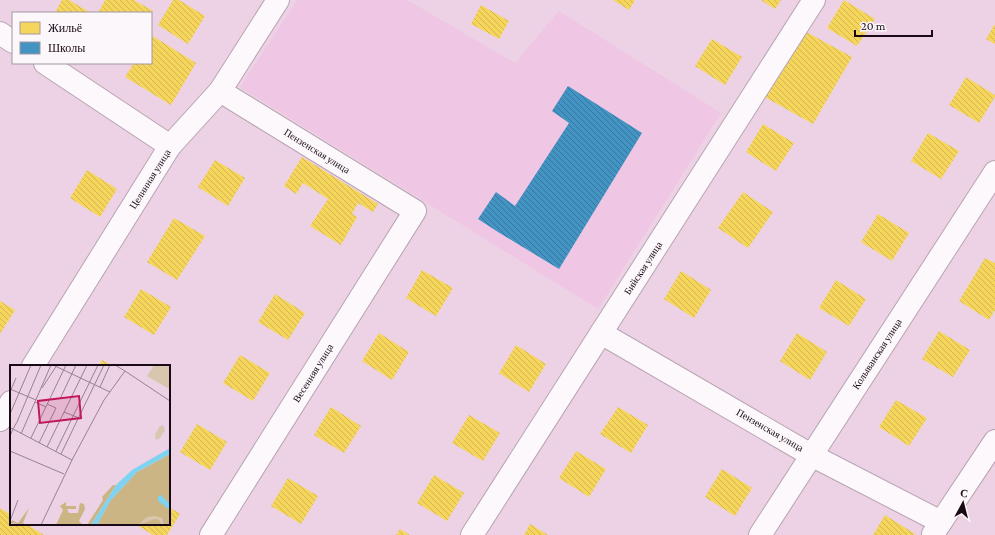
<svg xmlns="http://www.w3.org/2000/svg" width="995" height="535" font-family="'Crimson Pro',serif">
	<defs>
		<pattern id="homes-back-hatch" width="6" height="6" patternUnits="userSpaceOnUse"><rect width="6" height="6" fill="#f6d55c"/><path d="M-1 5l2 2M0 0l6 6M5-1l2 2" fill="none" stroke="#d2b64f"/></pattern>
		<pattern id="schools-back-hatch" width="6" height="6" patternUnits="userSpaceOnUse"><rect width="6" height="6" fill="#4393c3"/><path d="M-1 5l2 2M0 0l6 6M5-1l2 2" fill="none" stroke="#37769d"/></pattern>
	</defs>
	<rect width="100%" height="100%" fill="#ecd2e4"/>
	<polygon fill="#efc6e3" points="297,0 407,0 515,63 559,11 721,113 598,309 240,87"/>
	<g fill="url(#homes-back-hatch)">
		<polygon points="62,0 69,0 91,13 55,13"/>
		<polygon points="105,0 134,0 153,11 151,13 98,13"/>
		<polygon points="173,0 179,0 205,16 188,44 158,25"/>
		<polygon points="613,0 635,0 629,10"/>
		<polygon points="761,0 781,0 775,9"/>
		<polygon points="844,0 875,19 857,46 827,28"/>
		<polygon points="481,5 509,21 499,39 471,24"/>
		<polygon points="995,24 995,44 986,39"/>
		<polygon points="801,29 852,57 813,124 763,96"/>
		<polygon points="151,35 196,63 171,105 125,77 134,63 151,63"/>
		<polygon points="712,39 742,57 725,85 695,66"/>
		<polygon points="966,77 995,95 995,97 979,123 949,105"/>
		<polygon points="763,124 794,143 776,171 746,152"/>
		<polygon points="928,133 959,151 941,179 911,161"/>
		<polygon points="302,157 378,204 373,212 358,203 352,214 357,217 341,245 310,226 328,199 303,183 296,194 284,186"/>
		<polygon points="215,160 245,178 228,206 198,187"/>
		<polygon points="87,170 117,189 100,217 70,198"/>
		<polygon points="743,192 773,212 748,248 718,228"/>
		<polygon points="878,214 909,233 892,261 861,242"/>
		<polygon points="174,218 205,236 177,280 147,262"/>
		<polygon points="985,258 995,263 995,310 989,320 959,301"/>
		<polygon points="422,270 453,288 436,316 406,298"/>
		<polygon points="681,271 711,290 694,318 664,299"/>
		<polygon points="836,280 866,299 849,326 819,308"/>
		<polygon points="141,289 171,307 154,335 124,317"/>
		<polygon points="275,294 305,313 288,340 258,322"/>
		<polygon points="0,301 15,310 0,334"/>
		<polygon points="939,331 970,350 953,377 922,359"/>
		<polygon points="379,333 409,352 392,380 362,361"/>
		<polygon points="797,333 827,352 810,380 780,361"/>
		<polygon points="516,345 546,364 529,392 499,373"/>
		<polygon points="240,355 270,373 253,401 223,383"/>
		<polygon points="102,360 113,366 99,366"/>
		<polygon points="896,400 927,418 909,446 879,427"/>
		<polygon points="331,407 361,426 344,453 314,435"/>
		<polygon points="618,407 648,425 631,453 600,434"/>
		<polygon points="469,415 500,433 483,461 452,443"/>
		<polygon points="197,424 227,442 210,470 180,452"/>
		<polygon points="576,451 606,469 589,497 559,478"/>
		<polygon points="722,469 752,488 735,516 705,497"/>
		<polygon points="434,475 464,493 447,521 417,503"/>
		<polygon points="288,478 318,496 301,524 271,506"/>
		<polygon points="169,507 180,514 167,535 153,535 135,524 169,524"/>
		<polygon points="0,508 11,515 11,524 26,524 44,535 0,535"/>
		<polygon points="885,515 915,534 914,535 873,535"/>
		<polygon points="530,524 548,535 524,535"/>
		<polygon points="400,529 410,535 396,535"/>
	</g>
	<polygon fill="url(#schools-back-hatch)" points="568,86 642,133 559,269 498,232 478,219 496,192 515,206 569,123 552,111"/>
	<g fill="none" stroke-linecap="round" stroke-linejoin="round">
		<g stroke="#b8a4b2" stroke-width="24">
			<g id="minor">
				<polyline points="0,33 13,42"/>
				<polyline points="45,63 170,146"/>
				<polyline points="601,333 811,455 941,522"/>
				<polyline points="33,366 170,146 220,91 278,0"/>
				<polyline points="0,420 11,402"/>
				<polyline points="933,534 995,441"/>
				<polyline points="211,535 415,211 220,91"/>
				<polyline points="472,535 814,0"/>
				<polyline points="760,535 995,172"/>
			</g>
		</g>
		<use href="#minor" stroke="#fcf8fb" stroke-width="22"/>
	</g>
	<g text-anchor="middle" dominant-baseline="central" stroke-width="4" stroke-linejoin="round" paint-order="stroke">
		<g font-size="10" fill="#1a0a16" stroke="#fcf7fb">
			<text transform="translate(317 151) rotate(32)">Пензенская улица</text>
			<text transform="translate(150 179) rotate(-58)">Целинная улица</text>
			<text transform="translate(643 268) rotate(-57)">Бийская улица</text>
			<text transform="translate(877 354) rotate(-57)">Колыванская улица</text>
			<text transform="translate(313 373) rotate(-58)">Весенняя улица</text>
			<text transform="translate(770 430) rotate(30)">Пензенская улица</text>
		</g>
	</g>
	<g transform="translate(10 365)">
		<rect width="160" height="160" fill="#ecd2e4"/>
		<path d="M141,0H160L159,24L137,11L143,2ZM153,60L155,65L150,73L146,75L145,70L149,62Z" fill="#d8c6af"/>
		<path d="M160,89V160H87L100,136L127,107ZM103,120H106L81,160H77L93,135L92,132ZM56,137V141H66V144H57L59,148H68L70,138L74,139L75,144L69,156L73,160H46L53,145L50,141ZM19,143L13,158L15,160L0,158L2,155L8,158Z" fill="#ccb584"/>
		<path d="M145,151L152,153L154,160H151L149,155L145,154L128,160L137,152Z" fill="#d8c6af"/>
		<path d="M160,83V89L127,107L100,136L87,160H81L106,120L122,105ZM151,130L160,139V145L148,136V131Z" fill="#7dd3f0"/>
		<path fill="none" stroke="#988292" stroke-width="1" d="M43,0L100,27M115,6L160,36M90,22L100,0M32,23L47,0M0,24L26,35M0,27L6,13M50,34L66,0M25,37L36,42M54,47L69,53M0,49L21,0M0,63L3,64L7,57L31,0M11,69L41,0M0,71L3,64L62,95L94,35L115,6L105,0M21,73L56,0M29,78L46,43L37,39M37,82L77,0M0,86L54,109M46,86L88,0M51,89L94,0M0,156L8,135M31,160L62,95"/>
		<path fill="#c2185b" fill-opacity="0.15" stroke="#c2185b" stroke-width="2" d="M69,31L71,53L30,58L28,36Z"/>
		<rect width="160" height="160" fill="none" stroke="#1a0a16" stroke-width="2"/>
	</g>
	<rect x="12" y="12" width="140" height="52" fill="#fcf7fb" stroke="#a2989f"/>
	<rect x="20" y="22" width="20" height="12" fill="#f6d55c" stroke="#a2989f"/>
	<text x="48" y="32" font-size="12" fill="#1a0a16">Жильё</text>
	<rect x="20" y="42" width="20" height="12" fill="#4393c3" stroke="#a2989f"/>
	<text x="48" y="52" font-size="12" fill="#1a0a16">Школы</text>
	<g transform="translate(963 503) rotate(7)" stroke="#fcf7fb" stroke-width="3" paint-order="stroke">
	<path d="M0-3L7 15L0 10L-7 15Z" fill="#1a0a16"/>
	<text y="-6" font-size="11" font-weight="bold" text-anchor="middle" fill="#1a0a16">С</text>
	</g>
	<path d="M855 30v6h77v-6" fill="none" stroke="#1a0a16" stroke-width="2"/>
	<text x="861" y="30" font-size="12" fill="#1a0a16" stroke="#fcf7fb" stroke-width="3" paint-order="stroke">20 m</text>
</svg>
